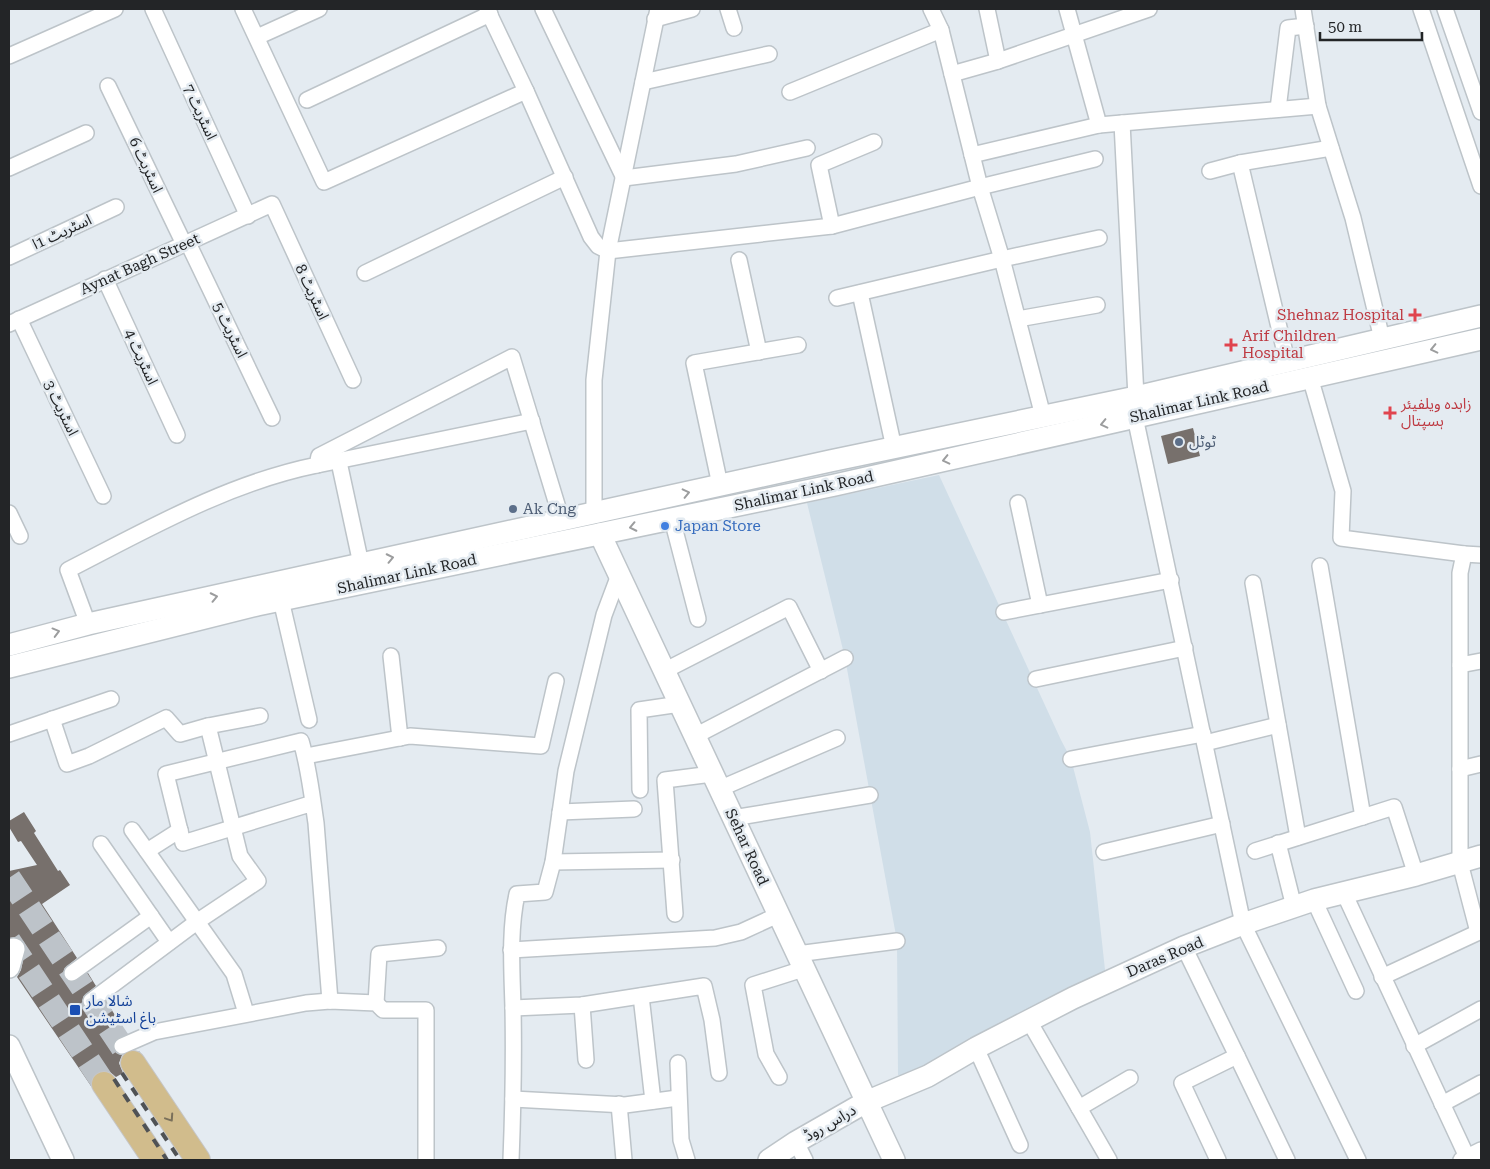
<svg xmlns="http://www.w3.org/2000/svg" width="1490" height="1169" font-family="'Roboto Serif','Noto Sans Arabic',serif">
	<rect width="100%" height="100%" fill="#e4ebf1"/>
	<polygon fill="#d0dee8" points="939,475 1061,740 1071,759 1090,832 1106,979 928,1076 898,1075 897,941 845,658 807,503"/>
	<g fill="#77706c">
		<polygon points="1193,428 1200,456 1168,464 1161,436"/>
		<polygon points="24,812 36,831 34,833 58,871 60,870 70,885 42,904 77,958 64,969 64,978 68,981 73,982 88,973 96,986 83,997 83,1006 88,1010 93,1010 106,1001 127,1034 115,1040 113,1045 116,1053 122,1055 119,1063 123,1073 116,1077 110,1072 103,1070 97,1072 92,1078 91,1086 17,977 21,970 26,946 23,941 18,937 9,938 9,871 37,865 21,841 18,842 9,827 9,821"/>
	</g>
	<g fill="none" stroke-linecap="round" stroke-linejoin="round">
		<g stroke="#bdc3c9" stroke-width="24" stroke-dasharray="24 12" stroke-linecap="butt">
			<polyline points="9,878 133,1063"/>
			<polyline points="9,941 104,1084"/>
		</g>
		<g stroke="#bdc4c9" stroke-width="18">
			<g id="street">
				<polyline points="153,9 248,216"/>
				<polyline points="243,9 324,182 526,91"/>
				<polyline points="487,9 526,91 591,237 598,246 608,251 832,226 980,187 1095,159"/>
				<polyline points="543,9 624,178 736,164 807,148"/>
				<polyline points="728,9 734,28"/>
				<polyline points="931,9 941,30 980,187 1002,259 1043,416"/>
				<polyline points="987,9 998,61"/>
				<polyline points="1067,9 1099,125"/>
				<polyline points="1303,9 1318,106 1353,218 1382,339"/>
				<polyline points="1421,9 1481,186"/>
				<polyline points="1445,9 1481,112"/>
				<polyline points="655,19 692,9"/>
				<polyline points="257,37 319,9"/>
				<polyline points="9,56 115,9"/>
				<polyline points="952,74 998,61 1149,9"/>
				<polyline points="643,82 769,54"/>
				<polyline points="108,86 184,244"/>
				<polyline points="790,92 941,30"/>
				<polyline points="307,100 490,14"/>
				<polyline points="1278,109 1288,28 1306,26"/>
				<polyline points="1122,123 1136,397"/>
				<polyline points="972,155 1099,125 1318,106"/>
				<polyline points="1240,163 1331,148"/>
				<polyline points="9,168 86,133"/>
				<polyline points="1210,171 1240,163 1287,361"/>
				<polyline points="832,226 819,165 874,142"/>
				<polyline points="188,243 272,418"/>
				<polyline points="9,257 116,207"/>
				<polyline points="739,260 759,352"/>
				<polyline points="365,273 565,177"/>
				<polyline points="105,279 177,435"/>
				<polyline points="860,293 894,448"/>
				<polyline points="837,298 1002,259 1099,238"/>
				<polyline points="19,319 103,496"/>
				<polyline points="1018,319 1097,305"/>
				<polyline points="9,324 272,204 353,380"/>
				<polyline points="1310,377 1343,491 1341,538 1464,554 1460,573 1460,863 1478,932"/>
				<polyline points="1135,417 1243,924 1358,1160"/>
				<polyline points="339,462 361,564"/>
				<polyline points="317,465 532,421"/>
				<polyline points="720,485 694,363 798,345"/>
				<polyline points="1018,503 1040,605"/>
				<polyline points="9,513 20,536"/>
				<polyline points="594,514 594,380 608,251 658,9"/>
				<polyline points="672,519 698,619"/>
				<polyline points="1464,554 1481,555"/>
				<polyline points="1320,566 1363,817"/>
				<polyline points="1253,583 1298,837"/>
				<polyline points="281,600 309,720"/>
				<polyline points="1004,612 1171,580"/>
				<path d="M88,624L68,570C148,529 228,483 317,465L319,456L512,357L562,521"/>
				<polyline points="391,656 400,738"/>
				<polyline points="1460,665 1481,661"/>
				<polyline points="664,671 789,607 821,671"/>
				<polyline points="1036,679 1185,648"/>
				<polyline points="52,719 67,764 89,756 166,718 180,734 208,726 260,716"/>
				<polyline points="9,734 111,699"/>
				<polyline points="695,736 845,658"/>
				<polyline points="1205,743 1278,725"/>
				<polyline points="306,756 410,736 541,746 556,681"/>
				<polyline points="1071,759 1203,734"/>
				<polyline points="1460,769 1481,764"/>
				<polyline points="719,789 837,738"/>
				<polyline points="640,790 639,710 680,704"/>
				<path d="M313,803L183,843L166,774L301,741C309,768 312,796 316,823L330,1001"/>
				<polyline points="560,812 634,809"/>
				<polyline points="733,818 870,795"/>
				<polyline points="132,830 234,974 246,1013"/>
				<polyline points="1278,843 1294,907"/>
				<polyline points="101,844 169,942"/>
				<polyline points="147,851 180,830"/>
				<polyline points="1255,851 1394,807 1416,875"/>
				<polyline points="1104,852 1222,824"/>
				<polyline points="553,862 672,860"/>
				<polyline points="1344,893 1467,1157"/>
				<polyline points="1314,900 1356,991"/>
				<polyline points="675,914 665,780 712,774"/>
				<polyline points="1184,947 1237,1056 1182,1083 1218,1160"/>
				<polyline points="511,950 715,938 741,932 778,915"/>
				<polyline points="797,954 897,941"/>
				<polyline points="72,973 151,916"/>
				<polyline points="1382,977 1481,931"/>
				<polyline points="641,996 653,1101"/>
				<polyline points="91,1001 198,921 258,881 240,856 208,726"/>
				<polyline points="376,1003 379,954 438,948"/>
				<polyline points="582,1005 586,1060"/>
				<polyline points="513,1008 582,1005 704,986 712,1020 719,1073"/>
				<polyline points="1029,1021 1109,1160"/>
				<polyline points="122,1046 154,1032 306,1003 330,1001 376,1003 383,1010 426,1010 426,1160"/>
				<polyline points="1414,1046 1481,1009"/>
				<polyline points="976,1048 1020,1145"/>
				<polyline points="1237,1056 1287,1160"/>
				<polyline points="678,1063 681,1140 687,1160"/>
				<polyline points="779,1077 766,1054 753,985 803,969"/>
				<polyline points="513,1099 625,1105 678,1098"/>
				<polyline points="619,1104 624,1160"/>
				<polyline points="1442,1104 1481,1083"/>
				<polyline points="1079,1108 1130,1078"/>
				<polyline points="796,1142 805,1160"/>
				<path d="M511,1160C513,1109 514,1059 513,1008C512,970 509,931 517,894L545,892L553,862L566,771L604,615L619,575"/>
				<polyline points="1461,1160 1481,1150"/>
			</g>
		</g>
		<g stroke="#bdc4c9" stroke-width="24">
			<g id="secondary">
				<polyline points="600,534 894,1160"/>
				<polyline points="9,645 88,624 361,564 830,461 1136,397 1481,316"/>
				<polyline points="9,667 257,605 835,485 1481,339"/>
				<polyline points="9,967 14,949"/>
				<polyline points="9,1046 63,1160"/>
				<polyline points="769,1160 796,1142 866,1102 928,1076 976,1048 1073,998 1184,947 1243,924 1314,900 1416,875 1481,856"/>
			</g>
		</g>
		<g stroke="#c6c6c7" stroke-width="26">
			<g id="primary">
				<polyline points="133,1063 198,1160"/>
				<polyline points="104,1084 155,1160"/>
			</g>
		</g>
		<use href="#street" stroke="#fff" stroke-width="15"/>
		<use href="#secondary" stroke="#fff" stroke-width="21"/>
		<use href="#primary" stroke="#d1bc8c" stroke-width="24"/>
		<g stroke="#4f5255" stroke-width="4" stroke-dasharray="9 9" stroke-linecap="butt">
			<polyline points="122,1073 180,1160"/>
			<polyline points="114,1079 167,1160"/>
		</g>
	</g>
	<defs><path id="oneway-chevron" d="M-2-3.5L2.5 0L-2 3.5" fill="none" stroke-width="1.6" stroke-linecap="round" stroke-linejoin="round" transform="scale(1.25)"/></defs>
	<g stroke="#9c9d9e">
		<use href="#oneway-chevron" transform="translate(1434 349) rotate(167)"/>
		<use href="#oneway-chevron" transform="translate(1104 424) rotate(167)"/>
		<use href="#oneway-chevron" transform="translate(946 460) rotate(167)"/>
		<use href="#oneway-chevron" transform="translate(686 493) rotate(-13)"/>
		<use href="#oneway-chevron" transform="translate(633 527) rotate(168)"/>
		<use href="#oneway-chevron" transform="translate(390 558) rotate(-12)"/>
		<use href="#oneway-chevron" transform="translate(214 597) rotate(-12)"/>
		<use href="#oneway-chevron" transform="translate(56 632) rotate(-15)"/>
	</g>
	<use stroke="#7a705a" href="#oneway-chevron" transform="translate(170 1118) rotate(56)"/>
	<g fill="#e0444e" stroke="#e4ebf1" stroke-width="2">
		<path d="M1412.5 307.5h5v5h5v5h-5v5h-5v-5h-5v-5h5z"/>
		<path d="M1228.5 337.5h5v5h5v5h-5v5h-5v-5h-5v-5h5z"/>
		<path d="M1387.5 405.5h5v5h5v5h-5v5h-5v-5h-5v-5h5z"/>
	</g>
	<g fill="#5c6f8a" stroke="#e4ebf1" stroke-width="2">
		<circle cx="1179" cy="442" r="5"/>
		<circle cx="513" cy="509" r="5"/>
	</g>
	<circle fill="#3f7fe0" stroke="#e4ebf1" stroke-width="2" cx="665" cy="526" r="5"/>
	<rect fill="#1a4fb4" stroke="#e4ebf1" stroke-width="2" x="69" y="1004" width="12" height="12" rx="2.5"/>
	<g text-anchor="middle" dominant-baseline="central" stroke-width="5" stroke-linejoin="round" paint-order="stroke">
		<g font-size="15" fill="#232527" stroke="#e4ebf1">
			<text transform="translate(200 112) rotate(65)">اسٹریٹ 7</text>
			<text transform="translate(146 165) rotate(65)">اسٹریٹ 6</text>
			<text transform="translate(62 232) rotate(-25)">اسٹریٹ 1ا</text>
			<text transform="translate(140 264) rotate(-24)">Aynat Bagh Street</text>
			<text transform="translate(312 292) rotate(65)">اسٹریٹ 8</text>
			<text transform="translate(230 330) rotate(64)">اسٹریٹ 5</text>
			<text transform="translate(141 357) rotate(65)">اسٹریٹ 4</text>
			<text transform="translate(1199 402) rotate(-13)">Shalimar Link Road</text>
			<text transform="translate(61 408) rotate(64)">اسٹریٹ 3</text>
			<text transform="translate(804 491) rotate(-12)">Shalimar Link Road</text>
			<text transform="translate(407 574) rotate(-12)">Shalimar Link Road</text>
			<text transform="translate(747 847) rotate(65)">Sehar Road</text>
			<text transform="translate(1165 957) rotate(-23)">Daras Road</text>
			<text transform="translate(830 1123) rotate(-30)">دراس روڈ</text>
		</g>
		<g font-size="15" fill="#be3a42" stroke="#e4ebf1" text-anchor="start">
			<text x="1404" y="315" text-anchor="end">Shehnaz Hospital</text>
			<text x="1242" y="336">Arif Children<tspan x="1242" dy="17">Hospital</tspan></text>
			<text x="1401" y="404">زاہدہ ویلفیئر<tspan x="1401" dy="17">ہسپتال</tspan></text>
		</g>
		<g font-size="15" fill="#4e5e75" stroke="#e4ebf1" text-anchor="start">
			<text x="1189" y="442">ٹوٹل</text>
			<text x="523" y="509">Ak Cng</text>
		</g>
		<g font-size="15" fill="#366cbe" stroke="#e4ebf1" text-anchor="start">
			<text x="675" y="526">Japan Store</text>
		</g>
		<g font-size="15" fill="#164399" stroke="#e4ebf1" text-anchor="start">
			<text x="86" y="1001">شالا مار<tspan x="86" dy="17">باغ اسٹیشن</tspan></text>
		</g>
	</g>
	<rect width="1490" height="1169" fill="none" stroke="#232527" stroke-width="20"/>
	<path d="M1320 32v8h102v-8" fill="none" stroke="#232527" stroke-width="2.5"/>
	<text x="1328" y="32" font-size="15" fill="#232527" stroke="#e4ebf1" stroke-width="4" paint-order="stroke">50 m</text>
</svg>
